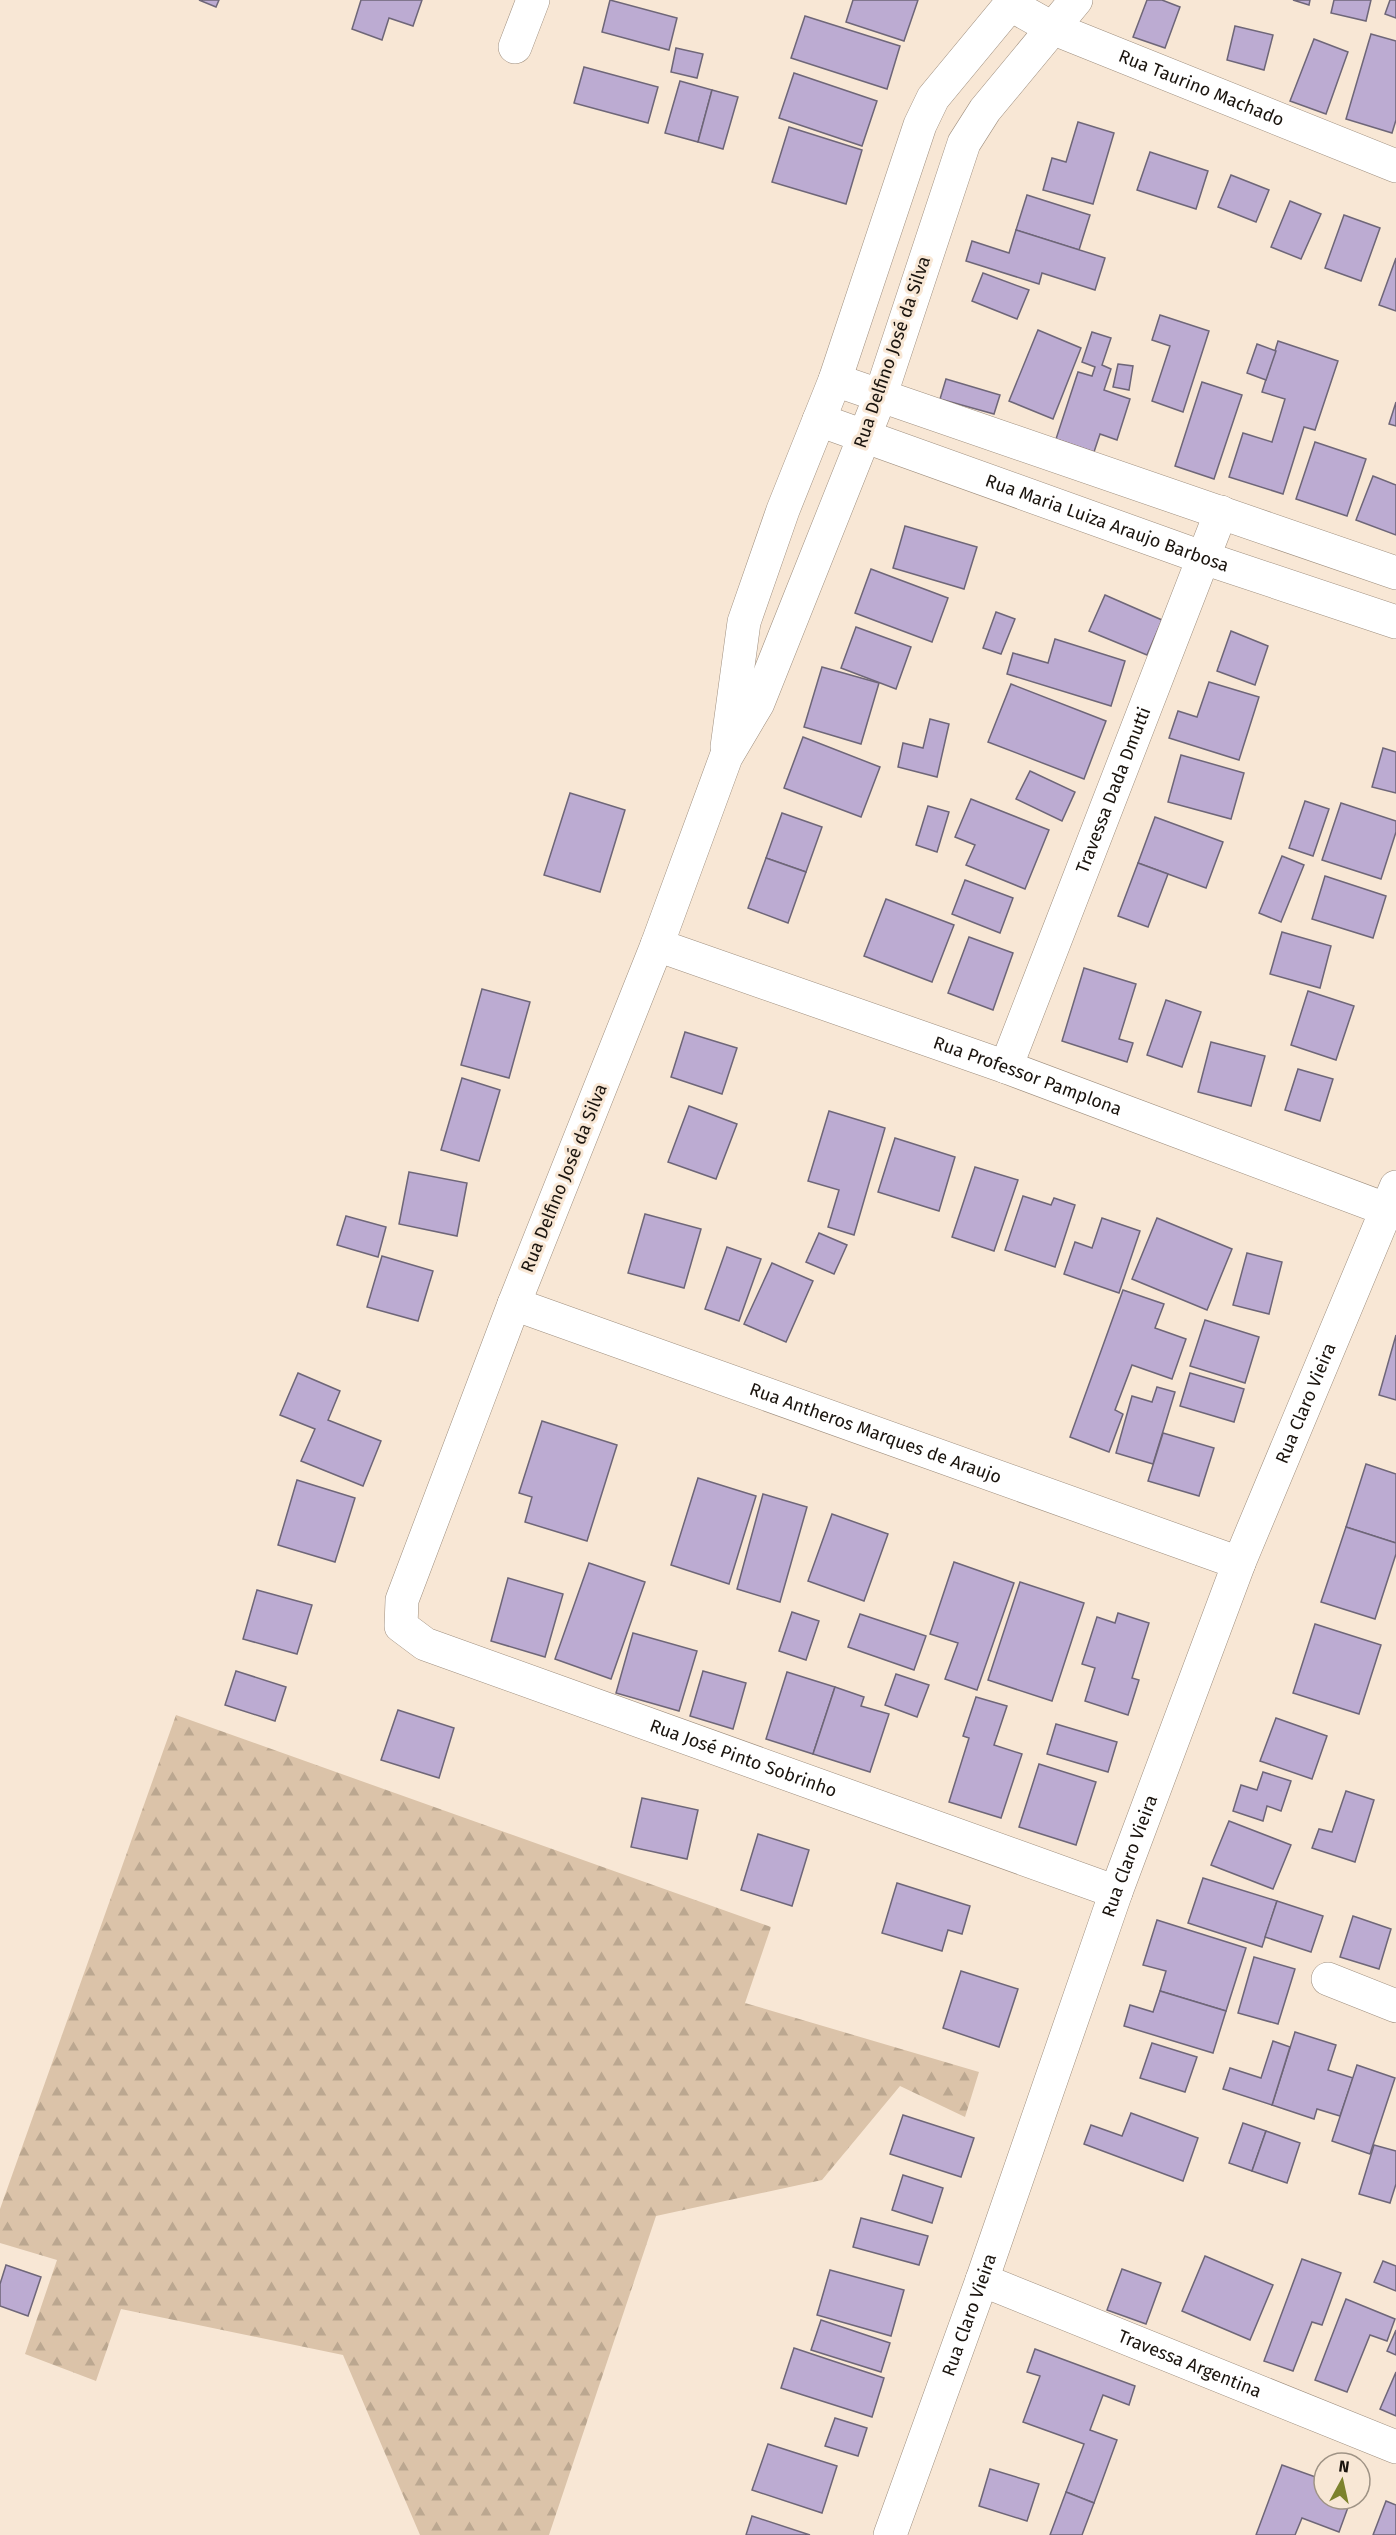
<svg xmlns="http://www.w3.org/2000/svg" width="1396" height="2535" font-family="'Fira Sans',sans-serif">
	<defs>
		<pattern id="forest-firs" width="22" height="20" patternUnits="userSpaceOnUse" patternTransform="scale(1.5)"><rect width="22" height="20" fill="#dbc3a9"/><path d="M5 1l3.5 6h-7zM16 11l3.5 6h-7z" fill="#bba790"/></pattern>
	</defs>
	<rect width="100%" height="100%" fill="#f8e7d5"/>
	<polygon fill="url(#forest-firs)" points="176,1715 771,1927 745,2003 979,2072 965,2117 900,2086 822,2180 656,2216 549,2535 420,2535 343,2355 121,2309 96,2381 25,2354 57,2260 0,2243 0,2209"/>
	<g fill="#bcabd2" stroke="#6e6678" stroke-width="1.5">
		<polygon points="199,0 219,0 216,7"/>
		<polygon points="361,0 422,0 413,26 389,18 382,40 352,29"/>
		<polygon points="610,0 677,18 669,50 602,32"/>
		<polygon points="853,0 918,0 904,41 846,22"/>
		<polygon points="1147,0 1162,0 1180,7 1165,48 1133,37"/>
		<polygon points="1293,0 1310,0 1309,5"/>
		<polygon points="1334,0 1371,0 1366,21 1331,13"/>
		<polygon points="1390,0 1396,0 1396,18 1385,14"/>
		<polygon points="805,16 900,46 887,89 791,58"/>
		<polygon points="1235,26 1273,35 1264,70 1227,60"/>
		<polygon points="1371,34 1396,41 1396,120 1392,133 1346,119"/>
		<polygon points="1314,39 1348,52 1326,114 1290,101"/>
		<polygon points="676,48 703,54 697,78 671,72"/>
		<polygon points="584,67 658,87 648,123 574,103"/>
		<polygon points="794,73 877,101 862,146 779,118"/>
		<polygon points="680,81 712,90 698,142 665,133"/>
		<polygon points="712,90 738,97 723,149 698,142"/>
		<polygon points="1078,122 1114,133 1093,204 1043,190 1052,158 1066,162"/>
		<polygon points="789,127 862,150 846,204 772,182"/>
		<polygon points="1150,152 1208,171 1196,209 1137,190"/>
		<polygon points="1231,175 1269,190 1256,222 1218,207"/>
		<polygon points="1027,195 1090,215 1079,250 1016,230"/>
		<polygon points="1290,201 1321,214 1301,259 1271,247"/>
		<polygon points="1344,215 1380,228 1361,281 1325,268"/>
		<polygon points="1016,230 1105,258 1095,290 1042,273 1039,284 966,261 972,241 1009,253"/>
		<polygon points="1396,258 1396,311 1379,305"/>
		<polygon points="983,273 1029,290 1017,319 972,301"/>
		<polygon points="1160,315 1209,331 1183,412 1152,401 1170,346 1152,340"/>
		<polygon points="1038,330 1081,348 1053,419 1009,401"/>
		<polygon points="1092,332 1111,338 1102,365 1111,369 1104,390 1130,399 1117,440 1100,434 1094,452 1056,439 1078,372 1092,376 1095,367 1082,362"/>
		<polygon points="1278,341 1338,361 1315,430 1304,427 1283,494 1229,477 1243,433 1272,442 1285,399 1262,392"/>
		<polygon points="1257,344 1276,351 1266,380 1247,373"/>
		<polygon points="1118,364 1133,366 1129,390 1113,387"/>
		<polygon points="946,379 1000,395 994,414 940,399"/>
		<polygon points="1202,382 1242,395 1214,479 1175,466"/>
		<polygon points="1396,402 1396,426 1389,424"/>
		<polygon points="1315,442 1366,459 1347,516 1296,499"/>
		<polygon points="1373,476 1396,485 1396,535 1356,520"/>
		<polygon points="905,526 977,547 964,589 893,568"/>
		<polygon points="871,569 948,598 932,642 855,613"/>
		<polygon points="1105,595 1162,620 1147,655 1089,631"/>
		<polygon points="996,612 1015,619 1001,654 983,648"/>
		<polygon points="856,627 911,647 896,689 841,668"/>
		<polygon points="1231,631 1268,646 1255,685 1217,671"/>
		<polygon points="1055,639 1125,661 1111,706 1007,674 1013,653 1048,663"/>
		<polygon points="822,667 879,683 861,744 804,727"/>
		<polygon points="1209,682 1259,697 1239,760 1169,738 1178,711 1197,717"/>
		<polygon points="1011,684 1106,721 1084,779 988,742"/>
		<polygon points="930,719 949,724 937,777 898,767 903,743 923,748"/>
		<polygon points="803,737 880,767 861,817 784,788"/>
		<polygon points="1383,748 1396,752 1396,793 1372,787"/>
		<polygon points="1181,755 1244,773 1231,819 1168,802"/>
		<polygon points="1030,771 1075,792 1062,821 1016,799"/>
		<polygon points="570,793 625,810 600,892 544,875"/>
		<polygon points="971,799 1049,830 1025,889 966,865 975,845 955,837"/>
		<polygon points="1305,801 1329,809 1313,856 1289,848"/>
		<polygon points="1341,803 1396,821 1396,832 1381,879 1322,860"/>
		<polygon points="928,806 949,812 937,852 916,845"/>
		<polygon points="782,813 822,827 806,872 766,858"/>
		<polygon points="1155,817 1223,842 1206,888 1138,863"/>
		<polygon points="1282,856 1304,865 1281,922 1259,913"/>
		<polygon points="766,858 806,872 788,923 748,908"/>
		<polygon points="1138,863 1168,874 1148,927 1118,916"/>
		<polygon points="1325,876 1386,896 1373,938 1312,919"/>
		<polygon points="965,880 1013,898 1000,933 952,914"/>
		<polygon points="886,899 954,925 932,982 864,956"/>
		<polygon points="1282,932 1331,946 1320,988 1270,974"/>
		<polygon points="969,937 1013,953 993,1010 948,993"/>
		<polygon points="1084,968 1136,984 1119,1039 1133,1043 1127,1062 1062,1041"/>
		<polygon points="482,989 530,1002 509,1078 461,1065"/>
		<polygon points="1308,991 1354,1006 1336,1060 1291,1045"/>
		<polygon points="1166,1000 1201,1012 1182,1067 1147,1055"/>
		<polygon points="685,1032 737,1048 722,1094 671,1077"/>
		<polygon points="1211,1042 1265,1056 1251,1106 1198,1092"/>
		<polygon points="1298,1069 1333,1079 1320,1121 1285,1110"/>
		<polygon points="462,1078 500,1090 479,1161 441,1150"/>
		<polygon points="689,1106 737,1124 716,1179 668,1162"/>
		<polygon points="829,1111 885,1128 854,1235 828,1227 839,1190 808,1181"/>
		<polygon points="895,1138 955,1157 939,1211 878,1192"/>
		<polygon points="975,1167 1018,1180 994,1251 952,1237"/>
		<polygon points="409,1172 467,1183 457,1236 399,1224"/>
		<polygon points="1023,1196 1051,1205 1054,1198 1075,1205 1055,1267 1005,1250"/>
		<polygon points="645,1214 701,1229 684,1288 628,1273"/>
		<polygon points="346,1216 386,1227 378,1257 337,1245"/>
		<polygon points="1102,1218 1140,1231 1119,1293 1064,1274 1075,1242 1092,1248"/>
		<polygon points="1157,1218 1232,1249 1207,1310 1132,1279"/>
		<polygon points="819,1233 847,1245 834,1274 806,1262"/>
		<polygon points="727,1247 761,1259 739,1321 705,1309"/>
		<polygon points="1247,1253 1282,1262 1269,1314 1233,1305"/>
		<polygon points="382,1256 433,1271 418,1321 367,1307"/>
		<polygon points="772,1263 813,1281 786,1342 744,1324"/>
		<polygon points="1123,1290 1164,1304 1155,1328 1186,1339 1172,1379 1132,1365 1115,1410 1123,1414 1109,1452 1070,1437"/>
		<polygon points="1205,1320 1259,1337 1245,1383 1190,1366"/>
		<polygon points="1396,1335 1396,1400 1379,1395"/>
		<polygon points="298,1373 340,1391 328,1420 381,1441 363,1486 301,1461 315,1429 280,1415"/>
		<polygon points="1190,1373 1244,1389 1234,1422 1180,1406"/>
		<polygon points="1157,1387 1175,1392 1153,1464 1116,1453 1132,1396 1152,1402"/>
		<polygon points="542,1421 617,1445 587,1541 525,1522 532,1497 519,1493"/>
		<polygon points="1163,1433 1214,1448 1199,1496 1148,1481"/>
		<polygon points="1366,1464 1396,1474 1396,1543 1346,1527"/>
		<polygon points="698,1478 756,1496 729,1584 671,1565"/>
		<polygon points="297,1480 355,1498 335,1562 278,1545"/>
		<polygon points="763,1494 807,1507 780,1602 737,1589"/>
		<polygon points="832,1514 888,1534 864,1601 808,1581"/>
		<polygon points="1346,1527 1396,1543 1396,1554 1375,1619 1321,1602"/>
		<polygon points="954,1562 1014,1583 977,1690 945,1679 958,1643 930,1634"/>
		<polygon points="589,1563 645,1582 611,1679 555,1659"/>
		<polygon points="508,1578 563,1594 545,1657 491,1641"/>
		<polygon points="1020,1582 1084,1603 1052,1701 988,1680"/>
		<polygon points="257,1590 312,1605 297,1654 243,1639"/>
		<polygon points="792,1612 819,1621 806,1660 779,1651"/>
		<polygon points="1118,1613 1149,1623 1132,1678 1139,1680 1128,1715 1085,1701 1095,1668 1082,1664 1097,1617 1115,1623"/>
		<polygon points="860,1614 926,1636 914,1670 848,1647"/>
		<polygon points="1315,1624 1381,1645 1359,1714 1293,1693"/>
		<polygon points="633,1633 697,1651 679,1711 616,1693"/>
		<polygon points="236,1671 286,1687 275,1721 225,1705"/>
		<polygon points="703,1671 746,1683 733,1729 690,1716"/>
		<polygon points="787,1672 835,1687 813,1754 766,1739"/>
		<polygon points="896,1674 929,1685 917,1717 885,1705"/>
		<polygon points="835,1687 864,1697 861,1706 889,1714 870,1772 813,1754"/>
		<polygon points="976,1697 1007,1706 994,1745 1022,1754 1001,1818 949,1802 969,1738 963,1736"/>
		<polygon points="398,1710 454,1728 439,1778 381,1760"/>
		<polygon points="1276,1718 1327,1736 1312,1779 1260,1761"/>
		<polygon points="1056,1724 1117,1742 1108,1772 1047,1754"/>
		<polygon points="1039,1764 1096,1782 1076,1845 1019,1827"/>
		<polygon points="1263,1772 1291,1781 1281,1811 1267,1806 1263,1821 1233,1811 1241,1785 1257,1790"/>
		<polygon points="1346,1791 1374,1800 1355,1862 1312,1848 1319,1829 1332,1832"/>
		<polygon points="642,1798 698,1810 687,1859 631,1847"/>
		<polygon points="1229,1821 1291,1845 1273,1889 1211,1865"/>
		<polygon points="758,1834 809,1850 792,1906 741,1890"/>
		<polygon points="1203,1878 1277,1901 1262,1947 1188,1923"/>
		<polygon points="897,1883 970,1906 962,1934 948,1930 942,1951 882,1933"/>
		<polygon points="1277,1901 1323,1916 1311,1952 1265,1937"/>
		<polygon points="1353,1916 1391,1929 1379,1969 1340,1957"/>
		<polygon points="1157,1920 1246,1948 1226,2011 1160,1991 1166,1971 1143,1965"/>
		<polygon points="1254,1957 1295,1969 1278,2024 1238,2013"/>
		<polygon points="961,1971 1018,1989 999,2047 943,2028"/>
		<polygon points="1160,1991 1226,2011 1213,2053 1124,2026 1130,2005 1153,2012"/>
		<polygon points="1295,2032 1336,2045 1328,2070 1353,2078 1340,2116 1317,2109 1314,2119 1272,2105"/>
		<polygon points="1273,2041 1290,2047 1272,2105 1223,2089 1230,2068 1261,2078"/>
		<polygon points="1152,2043 1197,2057 1185,2092 1140,2078"/>
		<polygon points="1357,2065 1395,2078 1370,2154 1332,2141"/>
		<polygon points="1131,2113 1198,2138 1183,2181 1084,2144 1091,2125 1122,2136"/>
		<polygon points="903,2115 974,2138 961,2177 890,2154"/>
		<polygon points="1243,2123 1266,2131 1252,2171 1229,2163"/>
		<polygon points="1266,2131 1300,2143 1287,2183 1252,2171"/>
		<polygon points="1374,2145 1396,2151 1396,2184 1390,2203 1359,2194"/>
		<polygon points="903,2175 943,2188 932,2223 892,2210"/>
		<polygon points="861,2218 928,2236 919,2265 853,2247"/>
		<polygon points="1205,2256 1273,2285 1250,2340 1182,2311"/>
		<polygon points="1302,2259 1341,2273 1322,2325 1312,2322 1293,2371 1264,2361"/>
		<polygon points="1383,2261 1396,2266 1396,2291 1374,2282"/>
		<polygon points="6,2265 41,2277 28,2316 0,2306 0,2284"/>
		<polygon points="1122,2269 1161,2283 1146,2324 1107,2310"/>
		<polygon points="830,2270 904,2290 891,2336 817,2315"/>
		<polygon points="1346,2299 1395,2319 1387,2341 1370,2335 1347,2392 1315,2380"/>
		<polygon points="821,2320 890,2343 881,2372 811,2350"/>
		<polygon points="1396,2330 1396,2355 1387,2351"/>
		<polygon points="794,2348 884,2378 872,2417 781,2388"/>
		<polygon points="1035,2349 1135,2386 1129,2405 1103,2395 1090,2430 1117,2440 1094,2503 1066,2492 1084,2444 1023,2422 1040,2376 1027,2372"/>
		<polygon points="1396,2372 1396,2416 1380,2409"/>
		<polygon points="835,2418 867,2428 858,2456 825,2446"/>
		<polygon points="768,2444 837,2466 822,2513 752,2490"/>
		<polygon points="1282,2465 1324,2480 1324,2499 1351,2499 1339,2532 1302,2518 1295,2535 1256,2535"/>
		<polygon points="990,2469 1039,2484 1027,2521 979,2506"/>
		<polygon points="1066,2492 1094,2503 1082,2535 1050,2535"/>
		<polygon points="1386,2501 1396,2505 1396,2535 1373,2535"/>
		<polygon points="752,2516 810,2535 746,2535"/>
	</g>
	<g fill="none" stroke-linecap="round" stroke-linejoin="round">
		<g stroke="#9e8e7e" stroke-width="34">
			<g id="minor">
				<path id="s1" d="M1076,0L985,110L964,143L880,397L758,703L726,757L657,945L514,1304L402,1600L401,1626L425,1644L1116,1892"/>
				<path id="s2" d="M1011,5L1052,28L1396,166"/>
				<polyline points="515,47 533,0"/>
				<polyline points="835,380 1396,573"/>
				<path id="s3" d="M819,420L1204,558L1396,622"/>
				<polyline points="727,747 744,622 783,510 835,380 920,125 933,98 1014,0"/>
				<path id="s4" d="M657,945L1006,1067L1396,1213"/>
				<path id="s5" d="M1006,1067L1221,512"/>
				<path id="s6" d="M514,1304L1239,1563"/>
				<polyline points="1328,1979 1396,2006"/>
				<path id="s7" d="M982,2280L1396,2447"/>
				<path id="s8" d="M890,2535L982,2280L1116,1892L1239,1563L1396,1187"/>
			</g>
		</g>
		<use href="#minor" stroke="#fff" stroke-width="33"/>
	</g>
	<g text-anchor="middle" dominant-baseline="central" stroke-width="6" stroke-linejoin="round" paint-order="stroke">
		<g font-size="18" fill="#1a140e" stroke="#f8e7d5">
			<text stroke="none"><textPath href="#s2" startOffset="208">Rua Taurino Machado</textPath></text>
			<text transform="translate(892 352) rotate(-71)">Rua Delfino José da Silva</text>
			<text stroke="none"><textPath href="#s3" startOffset="306">Rua Maria Luiza Araujo Barbosa</textPath></text>
			<text stroke="none"><textPath href="#s5" startOffset="297">Travessa Dada Dmutti</textPath></text>
			<text stroke="none"><textPath href="#s4" startOffset="393">Rua Professor Pamplona</textPath></text>
			<text transform="translate(564 1178) rotate(-68)">Rua Delfino José da Silva</text>
			<text stroke="none"><textPath href="#s8" startOffset="1206">Rua Claro Vieira</textPath></text>
			<text stroke="none"><textPath href="#s6" startOffset="384">Rua Antheros Marques de Araujo</textPath></text>
			<text stroke="none"><textPath href="#s1" startOffset="2139">Rua José Pinto Sobrinho</textPath></text>
			<text stroke="none"><textPath href="#s8" startOffset="720">Rua Claro Vieira</textPath></text>
			<text stroke="none"><textPath href="#s8" startOffset="234">Rua Claro Vieira</textPath></text>
			<text stroke="none"><textPath href="#s7" startOffset="224">Travessa Argentina</textPath></text>
		</g>
	</g>
	<g transform="translate(1342 2481) rotate(8)"><circle r="28" fill="#f8e7d5" stroke="#9f9385" stroke-width="1.5"/>
	<path d="M0-4.5L10 22L0 15L-10 22Z" fill="#7c822d"/>
	<text y="-9" font-size="16" font-weight="bold" text-anchor="middle" fill="#1a140e">N</text>
	</g>
</svg>
